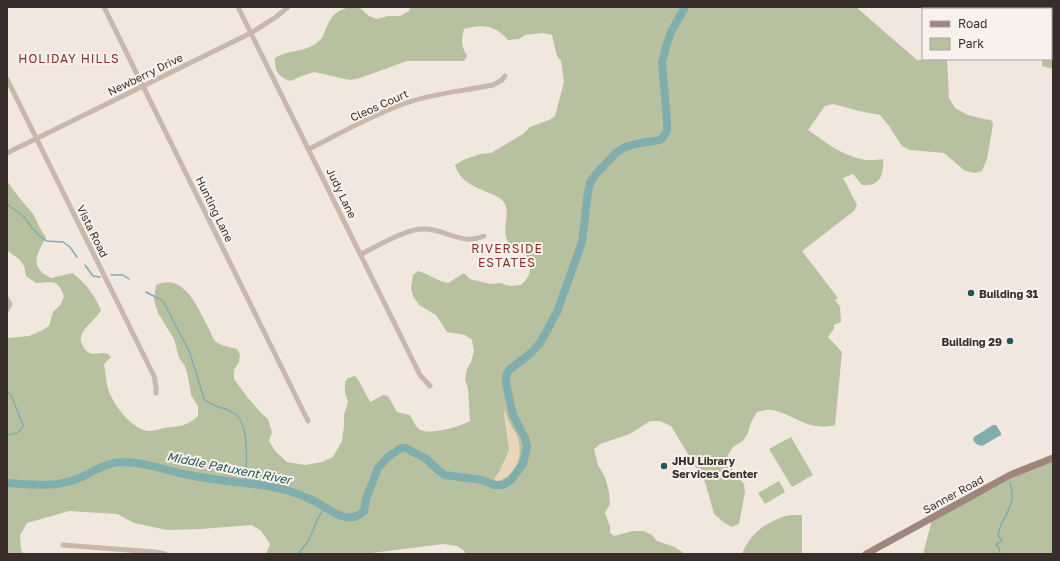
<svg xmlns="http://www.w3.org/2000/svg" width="1060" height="561" font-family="'Golos Text',sans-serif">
	<rect width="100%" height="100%" fill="#f2e7df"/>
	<g fill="#b8c19f">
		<path d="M351,7H359L369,16L377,19L388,16H400L409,11L410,7H856L917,60L947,59L949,98L955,108L968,115L984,119L991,120L993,124L987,159L982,171L975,173L965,171L944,153L910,150L902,146L889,126L880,115L859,111L833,104L825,106L808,130C824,141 841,155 861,159C868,161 876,160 883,159C884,175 880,187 862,185L853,174L843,178L857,205L854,211L802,251L838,298L835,300L840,307L841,322L834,325V329L828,337L842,352L835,425C810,432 795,415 772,410C768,409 762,411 757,412L751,422L748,433L743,441L733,447L728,455L731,468L744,484L745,492L739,524L731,527L722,521L714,514L705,482L671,426L660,421H650L630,434L600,444L594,449L598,465L605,477L609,492L610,504L605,513L610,526V533L614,536L633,531H644L652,535L657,541L675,547L685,554H466L463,550L457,546L443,544L364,554H266L270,544L261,531L252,525L200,529L167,530L134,523L117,514L69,511L27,523L20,535L21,550L24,554H7V338L29,336L41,331L49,326L53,312L61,304L64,296C57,278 53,283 36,283L26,276L24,266L19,259L9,252L7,249V181C15,193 24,203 33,214C38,222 39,229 46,237C37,255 28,266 51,278L72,273C86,283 94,294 101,310C96,321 74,332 83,346C85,350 88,353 93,354C98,354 103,352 108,354L111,357L104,364C106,374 106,386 110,394C116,408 133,430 149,431C154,431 159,429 164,428C179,426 186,427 198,416V406L191,395L188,377L185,366L179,358L174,339L158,313L154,300L156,285C185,272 198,309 209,329C211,333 213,339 216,342C222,346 230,347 237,349L240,354L239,362L234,370V379L248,398L262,414L268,419L272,432L269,441L276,452L287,462L305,465L322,462L333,457L342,441L344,426V415L348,402L345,392V382L348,378L355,376L359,381L370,402L383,395L388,396L397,412L410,415C413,420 415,427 421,430C430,435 462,426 470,421L468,389L465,379L467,369L471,362L474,351L472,340L465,335L447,332L436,315L419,305L413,296L411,288L413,275L418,271C429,274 437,281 448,283L464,273L470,279L490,284L500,283L510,286L521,285C528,278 532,273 529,263C528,261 527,257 526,255C520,247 508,247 506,237C503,225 511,211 503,201C499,197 494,195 489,193C474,186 461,183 455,165L463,160L480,154L491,153L523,134L530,127L549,120L555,116L564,82L561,61L557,56L552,35L543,33L525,35L519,39L508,40C495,25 483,24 464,29C461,41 461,45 467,56L464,61H407L360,78L350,80L314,72L299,77L291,81C279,78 274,70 275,58C290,48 307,54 321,39C323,37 324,33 325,31C331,16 336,10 351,7Z"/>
		<polygon points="996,7 1053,7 1053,69 1042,66 1042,59 1051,59 1051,9 1009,9"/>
		<polygon points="791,437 813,475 792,487 769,449"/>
		<polygon points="1053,461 1053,554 923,554 932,520 1019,474"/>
		<polygon points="779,481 785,492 765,504 758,493"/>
		<path d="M790,515H802V554H742C750,533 768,520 790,515Z"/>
	</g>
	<path fill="#ebd5b8" d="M505,410C506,416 509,422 512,427C514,431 517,434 518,438C523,456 516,477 497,481L494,479L499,472L509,450L504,414Z"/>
	<polygon fill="#7faeac" points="993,425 996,425 1001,433 1001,435 982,446 976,444 973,440 974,437"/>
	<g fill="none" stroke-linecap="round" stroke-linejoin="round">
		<g stroke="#7faeac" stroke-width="1.5">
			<polyline points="7,199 7,204"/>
			<polyline points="7,204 24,217 32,228 42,238 47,241 63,242 70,247 77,257"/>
			<polyline points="85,265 93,276 100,277"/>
			<polyline points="111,275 123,275 129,279"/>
			<path d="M146,292L163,301L190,353L204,399C212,408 226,407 235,414C250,424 246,466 246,483"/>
			<path d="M7,392L11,395L23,425C22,432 13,435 7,435"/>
			<polyline points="298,554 309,540 318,518 325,508"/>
			<path d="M1000,554L999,548L996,544L1002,541L998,535C999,531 1000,526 1002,523C1010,507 1015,502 1010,482"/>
		</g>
		<path stroke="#7faeac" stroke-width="8" d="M7,483C27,484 48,487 67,482C88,478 100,462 124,462C146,462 167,471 189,475C212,480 237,482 261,485C277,487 295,492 310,499C327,506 346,528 364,511L366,499L378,468L388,457L401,448H405L425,458L438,470L445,475L482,480L494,485H503L511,480L523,464L527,447L525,438L513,415L506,383V376L509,370L531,353L540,343L557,312L582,242L588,192L590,183L596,174L616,153L625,147L640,143L660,140L663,137L667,131V121L662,63L666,47L671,32L685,7"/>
		<g stroke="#cab7ab" stroke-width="5">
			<polyline points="104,7 308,421"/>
			<polyline points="238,7 420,375 430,386"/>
			<polyline points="7,79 154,376 156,387 156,393"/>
			<path d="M309,149C341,133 372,115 406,103C434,93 464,91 493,85L502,80L505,76"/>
			<polyline points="7,153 251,33 276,17 288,7"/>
			<path d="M361,254C379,246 404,229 424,229C446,229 461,246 484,236"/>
			<polyline points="7,299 10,304 7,310"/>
			<polyline points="63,545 155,552 165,554"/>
		</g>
		<polyline stroke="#9e867d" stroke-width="7" points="866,554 1010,475 1053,458"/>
	</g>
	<g fill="#215857" stroke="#f9f2ec" stroke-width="1.5">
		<circle cx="971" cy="293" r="4"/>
		<circle cx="1010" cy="341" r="4"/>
		<circle cx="664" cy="466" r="4"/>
	</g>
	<g text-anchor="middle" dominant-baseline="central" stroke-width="4" stroke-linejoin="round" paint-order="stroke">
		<g font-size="11" fill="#382d2a" stroke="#f9f2ec">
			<text transform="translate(145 74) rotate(-26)">Newberry Drive</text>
			<text transform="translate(379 105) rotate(-24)">Cleos Court</text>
			<text transform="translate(342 193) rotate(64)">Judy Lane</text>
			<text transform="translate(215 209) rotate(64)">Hunting Lane</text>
			<text transform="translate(93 231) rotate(64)">Vista Road</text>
			<text transform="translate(953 494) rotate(-29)">Sanner Road</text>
		</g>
		<g font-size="11" font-weight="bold" fill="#382d2a" stroke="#f9f2ec" text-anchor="start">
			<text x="979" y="293">Building 31</text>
			<text x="1002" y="341" text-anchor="end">Building 29</text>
			<text x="672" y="460">JHU Library<tspan x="672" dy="13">Services Center</tspan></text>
		</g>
		<g font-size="12" letter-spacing="1" fill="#843426" stroke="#f9f2ec">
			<text x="69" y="58">HOLIDAY HILLS</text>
			<text x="507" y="248">RIVERSIDE<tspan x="507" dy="14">ESTATES</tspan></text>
		</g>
		<g font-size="12" font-style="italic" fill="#215857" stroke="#f9f2ec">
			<text transform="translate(229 468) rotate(11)">Middle Patuxent River</text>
		</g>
	</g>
	<rect width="1060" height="561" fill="none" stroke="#382d2a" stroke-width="16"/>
	<rect x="922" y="8" width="130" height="52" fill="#f9f2ec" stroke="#aca39e"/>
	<rect x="930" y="21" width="20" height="6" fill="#9e867d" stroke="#aca39e"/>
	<text x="958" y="28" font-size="12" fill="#382d2a">Road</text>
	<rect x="930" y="38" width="20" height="12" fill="#b8c19f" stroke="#aca39e"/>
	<text x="958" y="48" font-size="12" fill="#382d2a">Park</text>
</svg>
